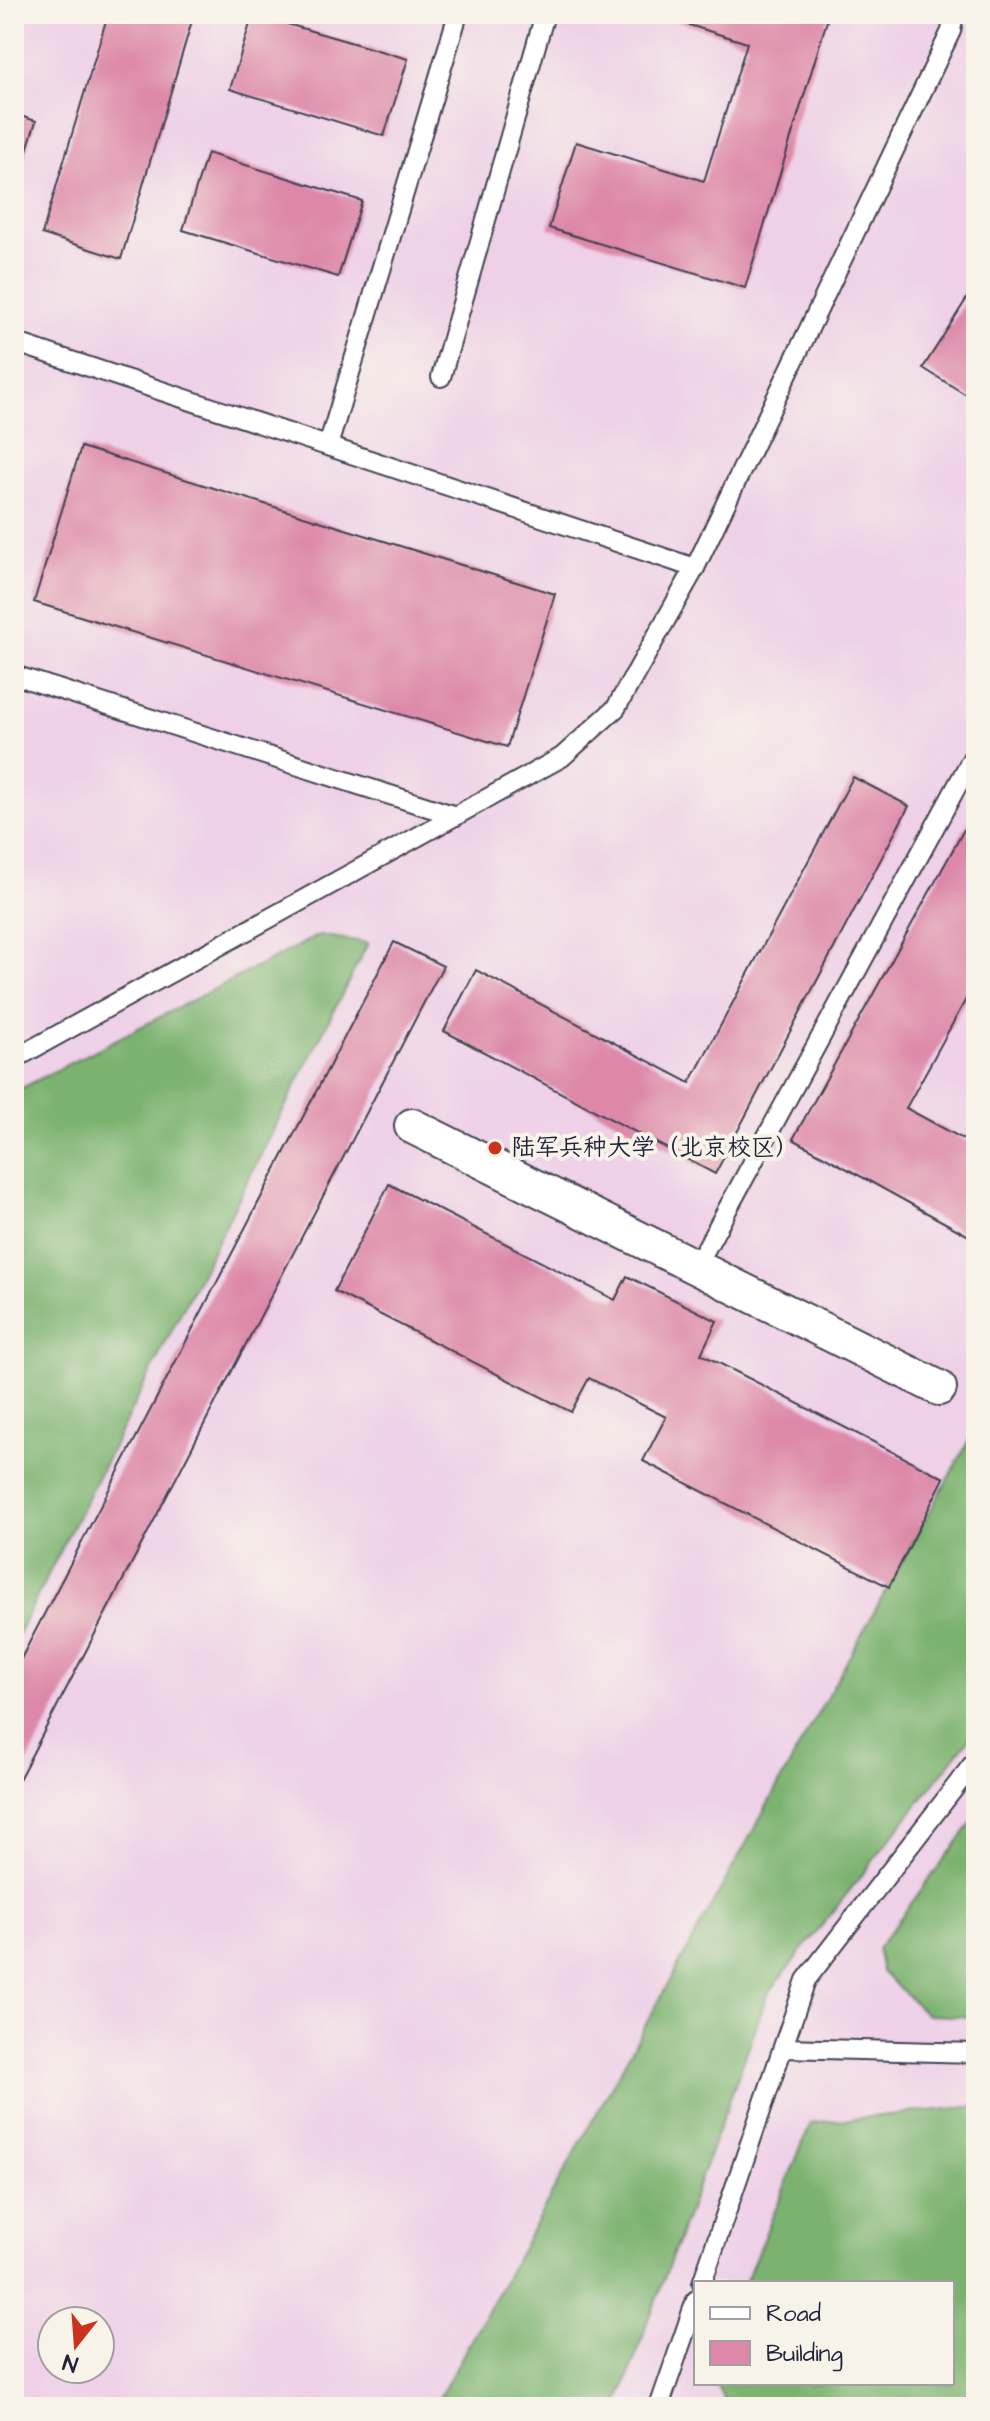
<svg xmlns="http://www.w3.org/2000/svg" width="990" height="2421" font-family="'Architects Daughter','LXGW WenKai TC',sans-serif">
	<rect width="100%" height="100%" fill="#f7f3e8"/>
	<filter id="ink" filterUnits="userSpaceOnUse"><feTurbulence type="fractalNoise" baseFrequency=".0125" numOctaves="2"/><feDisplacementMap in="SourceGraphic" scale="16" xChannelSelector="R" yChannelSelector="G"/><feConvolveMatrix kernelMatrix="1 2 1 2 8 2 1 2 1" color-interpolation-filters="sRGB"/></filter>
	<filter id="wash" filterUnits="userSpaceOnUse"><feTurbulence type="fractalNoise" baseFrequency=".006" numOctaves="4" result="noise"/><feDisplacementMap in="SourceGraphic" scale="32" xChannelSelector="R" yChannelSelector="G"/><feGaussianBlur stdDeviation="1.8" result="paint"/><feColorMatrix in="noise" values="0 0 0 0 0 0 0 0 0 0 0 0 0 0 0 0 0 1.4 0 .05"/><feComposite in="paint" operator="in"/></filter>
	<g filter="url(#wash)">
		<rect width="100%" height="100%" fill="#f4e9d5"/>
		<path fill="#eed0e7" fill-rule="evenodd" d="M14,14H976V2407H14ZM696,2283H952V2383H696ZM52,2321H100V2369H52Z"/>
		<g fill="#7bb26f" stroke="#4e6a55" stroke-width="2">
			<polygon points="319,935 368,943 14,1642 14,1092"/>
			<polygon points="976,1428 976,1730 768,1994 617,2407 434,2407"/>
			<polygon points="976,1817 976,2017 927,2015 882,1972 877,1949"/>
			<polygon points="976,2106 976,2407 728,2407 715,2383 952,2383 952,2283 745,2283 811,2123"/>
		</g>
		<g id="blocks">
			<g fill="#dd88a8">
				<polygon points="108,14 194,14 121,259 42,234"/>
				<polygon points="253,14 408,59 384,136 230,89"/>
				<polygon points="654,14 829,14 745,288 549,228 576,142 704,181 747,43"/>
				<polygon points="14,114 36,121 15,188 14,188"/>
				<polygon points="207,153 362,201 338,277 183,230"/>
				<polygon points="976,291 976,401 923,368 969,295"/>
				<polygon points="81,447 555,594 507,747 34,602"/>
				<polygon points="853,777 909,806 715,1174 444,1031 476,970 690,1083"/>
				<polygon points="976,808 976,981 906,1108 976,1146 976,1240 793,1139"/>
				<polygon points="394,942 443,966 14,1789 14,1672"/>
				<polygon points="389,1184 615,1300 627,1276 717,1321 701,1354 944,1478 889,1587 643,1461 666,1417 589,1378 571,1412 334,1291"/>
			</g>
		</g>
	</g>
	<g filter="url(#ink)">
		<use href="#blocks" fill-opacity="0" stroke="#424052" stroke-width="2"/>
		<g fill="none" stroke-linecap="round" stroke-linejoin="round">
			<g stroke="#424052" stroke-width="22">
				<g id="lane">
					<polyline points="14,342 695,568"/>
					<polyline points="441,377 545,14"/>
					<polyline points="328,446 458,14"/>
					<polyline points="14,675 456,816"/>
					<polyline points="14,1059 562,757 616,708 695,568 951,31 954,14"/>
					<polyline points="696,1267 976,751"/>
					<polyline points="783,2048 976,2053"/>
					<polyline points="702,2283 806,1980 976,1760"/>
					<polyline points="659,2407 696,2300"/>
				</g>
			</g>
			<g stroke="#424052" stroke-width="38">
				<polyline id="street" points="412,1126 939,1388"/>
			</g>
			<use href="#lane" stroke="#fff" stroke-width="18"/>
			<use href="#street" stroke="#fff" stroke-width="34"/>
		</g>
	</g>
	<circle fill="#c8321e" stroke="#f7f3e8" stroke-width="3" cx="495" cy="1148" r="8"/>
	<g text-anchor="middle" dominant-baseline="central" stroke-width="8" stroke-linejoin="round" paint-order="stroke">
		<g font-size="24" fill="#22223b" stroke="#f7f3e8" text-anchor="start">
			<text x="511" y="1148">陆军兵种大学（北京校区）</text>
		</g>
	</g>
	<rect width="990" height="2421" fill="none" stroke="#f7f3e8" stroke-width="48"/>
	<rect x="694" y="2281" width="260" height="104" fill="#f7f3e8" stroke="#a29fa3" stroke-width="2"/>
	<rect x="710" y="2307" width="40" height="12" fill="#ffffff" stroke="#a29fa3" stroke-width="2"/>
	<text x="766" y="2321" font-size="24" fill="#22223b">Road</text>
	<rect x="710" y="2341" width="40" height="24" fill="#dd88a8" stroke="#a29fa3" stroke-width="2"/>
	<text x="766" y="2361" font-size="24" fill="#22223b">Building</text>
	<g transform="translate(76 2345) rotate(197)"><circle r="38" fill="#f7f3e8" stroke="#a29fa3" stroke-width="2"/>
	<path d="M0-6L14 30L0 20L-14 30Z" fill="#c8321e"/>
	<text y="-12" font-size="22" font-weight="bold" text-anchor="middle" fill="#22223b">N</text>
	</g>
</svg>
